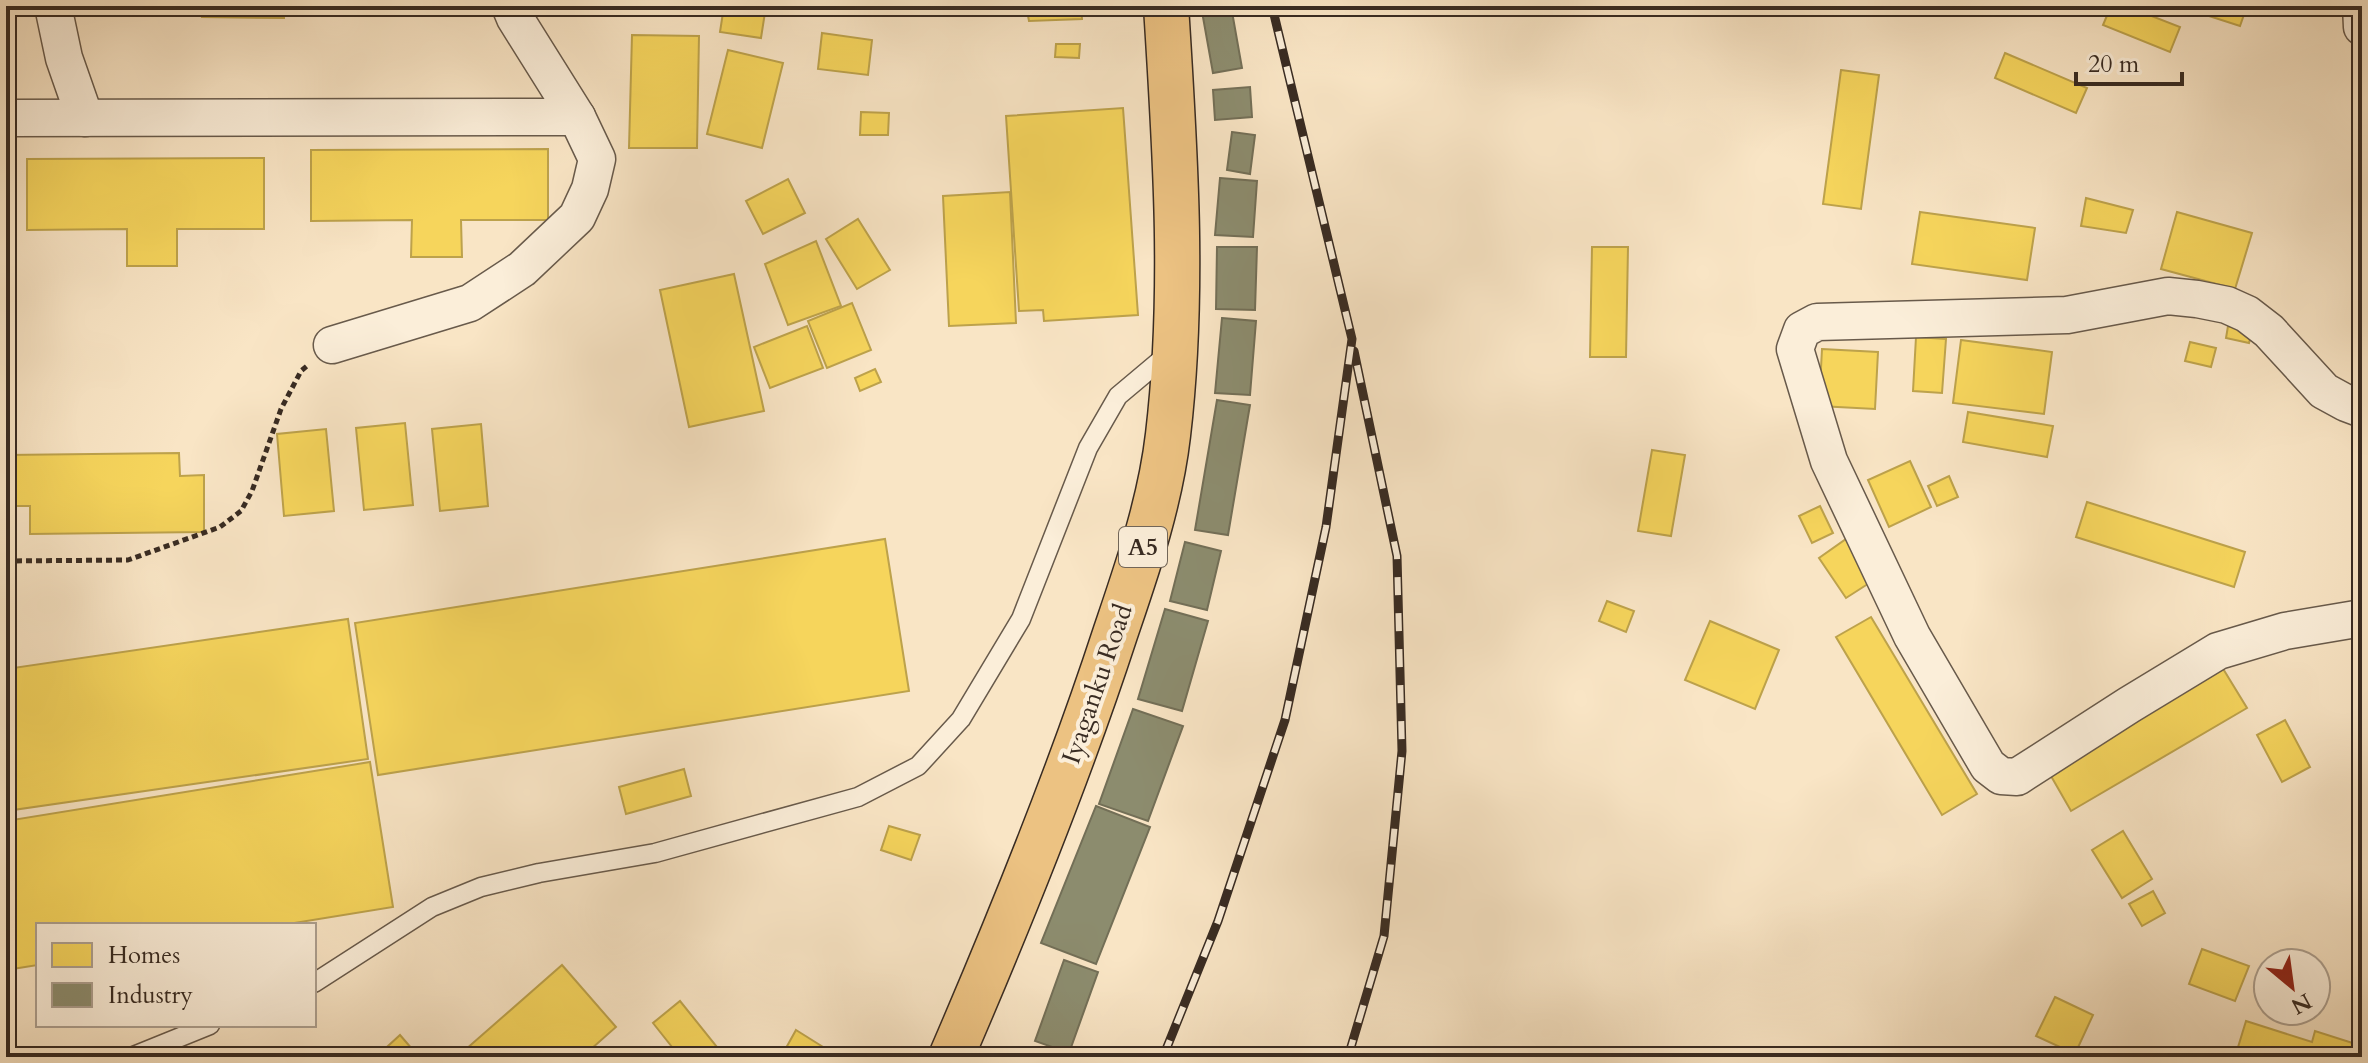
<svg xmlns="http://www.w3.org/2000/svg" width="2368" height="1063" font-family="Cardo,serif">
	<rect width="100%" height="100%" fill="#f9e5c5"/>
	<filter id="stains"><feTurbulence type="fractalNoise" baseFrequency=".0025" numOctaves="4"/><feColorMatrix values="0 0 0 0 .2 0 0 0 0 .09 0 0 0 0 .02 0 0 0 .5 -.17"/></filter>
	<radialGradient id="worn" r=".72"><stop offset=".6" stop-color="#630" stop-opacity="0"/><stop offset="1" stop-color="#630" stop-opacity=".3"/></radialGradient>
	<g fill="#f6d55c" stroke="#bda24b" stroke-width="2">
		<polygon points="203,6 284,6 284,18 202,17"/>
		<polygon points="724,6 766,6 761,38 720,32"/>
		<polygon points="981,6 1020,6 1020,10 982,13"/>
		<polygon points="1026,6 1081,6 1082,19 1029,21"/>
		<polygon points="2111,6 2126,6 2180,27 2170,52 2103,25"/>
		<polygon points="2178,6 2247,6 2240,26"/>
		<polygon points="822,33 872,40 868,75 818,69"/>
		<polygon points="632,35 699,36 697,148 629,148"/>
		<polygon points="1056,44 1080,44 1079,58 1055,57"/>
		<polygon points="728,50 783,63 762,148 707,134"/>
		<polygon points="2005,53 2087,88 2076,113 1995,78"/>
		<polygon points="1841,70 1879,75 1861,209 1823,204"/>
		<polygon points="1123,108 1138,315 1044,321 1043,310 1019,311 1006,116"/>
		<polygon points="861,112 889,113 888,135 860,135"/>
		<polygon points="548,149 548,220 461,220 462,257 411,257 412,220 311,221 311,150"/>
		<polygon points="264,158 264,229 177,229 177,266 127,266 127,229 27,230 27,159"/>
		<polygon points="788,179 805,213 763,234 746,201"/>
		<polygon points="1010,192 1016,323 949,326 943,196"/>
		<polygon points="2086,198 2133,210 2126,233 2081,226"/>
		<polygon points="1920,212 2035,228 2027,280 1912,264"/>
		<polygon points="2177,212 2252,233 2235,289 2161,269"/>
		<polygon points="858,219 890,270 857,289 826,239"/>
		<polygon points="816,241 841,306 788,325 765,264"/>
		<polygon points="1592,247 1628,247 1626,357 1590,357"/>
		<polygon points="734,274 764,411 689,427 660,290"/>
		<polygon points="852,303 871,350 827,368 808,321"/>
		<polygon points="807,326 823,368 770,388 754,347"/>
		<polygon points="2228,326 2252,332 2249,343 2226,338"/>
		<polygon points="1916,337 1946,339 1942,393 1913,391"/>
		<polygon points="1961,340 2052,352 2044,414 1953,403"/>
		<polygon points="2190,342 2216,348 2211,367 2185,361"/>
		<polygon points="1822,349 1878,352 1875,409 1819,406"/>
		<polygon points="875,369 881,382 860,391 855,378"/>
		<polygon points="1968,412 2053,426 2047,457 1963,442"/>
		<polygon points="405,423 413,505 364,510 356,428"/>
		<polygon points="481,424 488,506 440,511 432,429"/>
		<polygon points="326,429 334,511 284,516 277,434"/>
		<polygon points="1652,450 1685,455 1671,536 1638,531"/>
		<polygon points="179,453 180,476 204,475 204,532 30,534 30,506 6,506 6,455"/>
		<polygon points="1910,461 1931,507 1889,527 1868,480"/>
		<polygon points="1949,476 1958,497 1937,506 1928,486"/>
		<polygon points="2087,502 2245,552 2234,587 2076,537"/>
		<polygon points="1820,506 1833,533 1812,543 1799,516"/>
		<polygon points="885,539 909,691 378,775 355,623"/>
		<polygon points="1846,539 1874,580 1846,598 1819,558"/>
		<polygon points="1607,601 1634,611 1626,632 1599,621"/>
		<polygon points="1871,617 1977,794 1942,815 1836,637"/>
		<polygon points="348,619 368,759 6,811 6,669"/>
		<polygon points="1710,621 1779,650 1755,709 1685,680"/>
		<polygon points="2222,667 2247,708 2071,811 2047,769"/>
		<polygon points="2285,720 2310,767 2282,782 2257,735"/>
		<polygon points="370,762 393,907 282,925 38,925 38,965 6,970 6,821"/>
		<polygon points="684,769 691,796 626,814 619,787"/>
		<polygon points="889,826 920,835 911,860 881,850"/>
		<polygon points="2123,831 2152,879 2122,898 2092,850"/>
		<polygon points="2153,891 2165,913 2142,926 2129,904"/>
		<polygon points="2202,949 2249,966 2235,1001 2189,984"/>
		<polygon points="562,965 616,1027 582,1057 457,1057"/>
		<polygon points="2055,997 2093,1015 2075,1054 2036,1036"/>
		<polygon points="680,1001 717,1047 704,1057 680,1057 653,1023"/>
		<polygon points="2246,1021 2312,1042 2315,1031 2362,1046 2362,1057 2235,1057"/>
		<polygon points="796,1030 839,1057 781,1057"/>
		<polygon points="400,1035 419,1057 376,1057"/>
	</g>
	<g fill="#8c8c6e" stroke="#736f57" stroke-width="2">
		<polygon points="1201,6 1231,6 1242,68 1213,73"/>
		<polygon points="1250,87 1252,117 1215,120 1213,90"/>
		<polygon points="1232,132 1255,135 1250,174 1227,170"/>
		<polygon points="1220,178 1257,181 1253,237 1215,235"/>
		<polygon points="1217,247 1257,247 1255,310 1216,309"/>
		<polygon points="1222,318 1256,321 1250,395 1215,393"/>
		<polygon points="1217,400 1250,405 1228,535 1195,530"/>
		<polygon points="1185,542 1221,551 1207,610 1170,601"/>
		<polygon points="1165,609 1208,621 1182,711 1138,699"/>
		<polygon points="1133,709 1183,726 1148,821 1099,804"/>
		<polygon points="1096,806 1150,827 1096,964 1041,943"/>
		<polygon points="1064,960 1098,972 1069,1053 1035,1041"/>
	</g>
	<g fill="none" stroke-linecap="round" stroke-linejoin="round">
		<g stroke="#685a4b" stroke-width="21">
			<g id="service">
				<polyline points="314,983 432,907 481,887 539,873 655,853 858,797 918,766 961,719 1021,619 1088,448 1118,396 1168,354"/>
				<polyline points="131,1057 210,1025"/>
			</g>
		</g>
		<g stroke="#685a4b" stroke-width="39">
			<g id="minor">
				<polyline points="53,6 64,58 85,118"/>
				<polyline points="2361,6 2362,27"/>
				<polyline points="6,118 577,117"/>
				<polyline points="332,345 470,303 522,269 577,217 590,189 597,159 577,117 515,18 510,6"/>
				<polyline points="2362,409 2346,403 2324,391 2269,331 2247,314 2227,305 2197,299 2168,296 2067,315 1817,322 1802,330 1795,349 1829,461 1912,636 1988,766 2001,776 2017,777 2129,705 2218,651 2285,631 2362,618"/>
			</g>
		</g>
		<g stroke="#382b22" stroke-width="47">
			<path id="trunk" d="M951,1057C1011,918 1068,778 1115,634C1137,569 1160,504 1168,435C1185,292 1175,149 1166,6"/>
		</g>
		<polyline stroke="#382b22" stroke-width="5" stroke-dasharray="6 4" stroke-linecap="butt" points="6,561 128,560 220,527 241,511 252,491 281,409 301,371 307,366"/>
		<use href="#service" stroke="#fbeed9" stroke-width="18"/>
		<use href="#minor" stroke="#fbeed9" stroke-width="36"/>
		<use href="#trunk" stroke="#ecc282" stroke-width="44"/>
		<g stroke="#382b22" stroke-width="9">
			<g id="rail">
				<polyline points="1163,1057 1218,921 1285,720 1326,527 1352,339 1272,6"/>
				<polyline points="1348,1057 1384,936 1402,751 1397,556 1354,351"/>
			</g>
		</g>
		<use href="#rail" stroke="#fbeed9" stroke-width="6" stroke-dasharray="18" stroke-linecap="butt"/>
	</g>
	<g text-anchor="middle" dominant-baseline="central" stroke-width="8" stroke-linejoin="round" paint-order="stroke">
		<rect fill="#fbeed9" stroke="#726659" stroke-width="2" x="1119" y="527" width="48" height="40" rx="6"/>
		<g font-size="24" font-weight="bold" fill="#382b22">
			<text x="1143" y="547">A5</text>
		</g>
		<g font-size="26" fill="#382b22" stroke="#fbeed9">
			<text transform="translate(1097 684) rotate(-71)">Iyaganku Road</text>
		</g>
	</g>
	<rect width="2368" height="1063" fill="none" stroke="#f9e5c5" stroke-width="32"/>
	<rect x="8" y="8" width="2352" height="1047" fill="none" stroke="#382b22" stroke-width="4"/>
	<rect x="16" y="16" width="2336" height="1031" fill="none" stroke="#382b22" stroke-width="2"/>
	<rect x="36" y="923" width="280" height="104" fill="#fbeed9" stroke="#ada090" stroke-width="2"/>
	<rect x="52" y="943" width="40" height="24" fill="#f6d55c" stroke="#ada090" stroke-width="2"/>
	<text x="108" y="963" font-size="24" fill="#382b22">Homes</text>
	<rect x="52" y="983" width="40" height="24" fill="#8c8c6e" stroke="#ada090" stroke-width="2"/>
	<text x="108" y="1003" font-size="24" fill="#382b22">Industry</text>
	<g transform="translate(2292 987) rotate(151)"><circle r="38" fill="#fbeed9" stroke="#ada090" stroke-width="2"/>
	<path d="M0-6L14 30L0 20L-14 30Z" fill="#8f2418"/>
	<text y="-12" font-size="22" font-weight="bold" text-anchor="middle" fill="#382b22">N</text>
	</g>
	<path d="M2076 72v12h106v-12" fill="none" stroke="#382b22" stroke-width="4"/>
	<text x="2088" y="72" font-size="24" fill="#382b22" stroke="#fbeed9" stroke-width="6" paint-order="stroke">20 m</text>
	<rect width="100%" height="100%" filter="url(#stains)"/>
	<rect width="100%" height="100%" fill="url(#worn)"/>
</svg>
